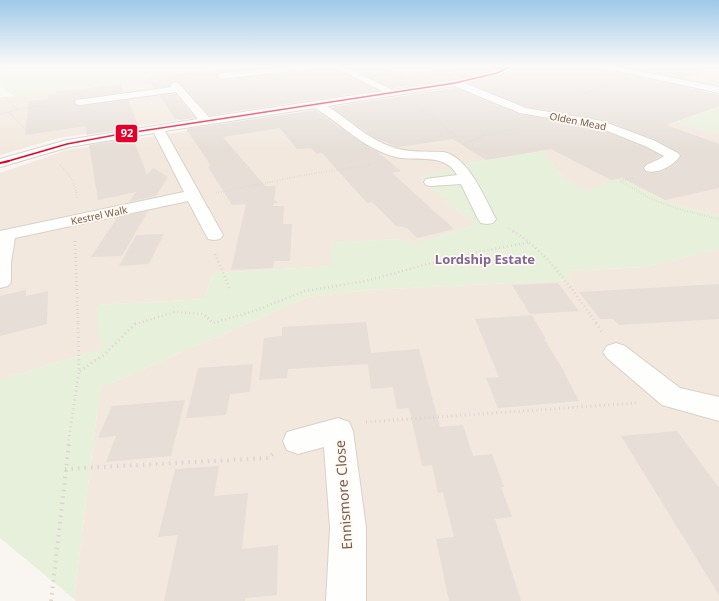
<svg xmlns="http://www.w3.org/2000/svg" width="719" height="601" font-family="'Noto Sans',sans-serif">
	<rect width="100%" height="100%" fill="#f9f5f0"/>
	<g fill="#f2e8de">
		<polygon points="213,66 466,66 486,70 443,81 59,138 0,155 0,98"/>
		<polygon points="525,66 593,66 697,87 707,101 719,104 719,108 692,117 672,112 646,110 696,128 719,134 719,216 669,203 622,180 603,183 587,193 563,178 543,151 468,163 420,178 475,225 414,244 398,239 331,243 333,266 213,273 204,299 97,305 101,349 0,380 0,173 67,150 452,89 478,84 515,72"/>
		<polygon points="626,66 719,66 719,79 716,80 719,82 714,83"/>
		<polygon points="719,249 719,601 76,601 74,599 100,388 308,297 369,290 573,280 568,271 645,267"/>
	</g>
	<g fill="#e7f0db">
		<polygon points="19,66 213,66 15,97 0,85 0,71"/>
		<polygon points="606,66 624,66 714,83 719,82 719,87"/>
		<polygon points="719,108 719,134 696,128 646,110 672,112 692,117"/>
		<polygon points="543,151 563,178 587,192 603,183 622,179 669,203 719,216 719,249 645,267 568,271 573,280 369,290 308,297 100,388 74,599 0,538 0,380 101,349 96,305 204,299 213,273 332,266 331,243 398,239 414,244 475,225 420,178 468,163"/>
	</g>
	<g fill="#e6ded7">
		<polygon points="245,66 285,66 221,72 216,76 221,80 315,69 320,66 331,66 331,67 377,90 210,115 178,82 174,81 169,84 169,86 154,88 148,78"/>
		<polygon points="344,66 380,66 406,76 461,66 503,66 494,70 455,79 393,88"/>
		<polygon points="517,66 599,66 604,69 719,95 719,106 666,125 719,144 719,188 665,200 622,178 611,180 551,149 486,160 453,139 398,147 375,138 331,107 454,88 519,114 595,127 644,147 661,156 645,165 642,168 646,172 655,173 665,170 674,164 681,157 679,152 654,139 603,120 526,107 470,83 501,76 516,69"/>
		<polygon points="618,66 700,66 701,73 682,78"/>
		<polygon points="121,84 124,92 76,99 74,103 76,105 80,106 128,100 138,125 129,126 129,128 87,135 86,126 25,135 29,101 48,99 48,94 55,94 55,92"/>
		<polygon points="175,94 195,118 180,120 179,119 175,119 160,96"/>
		<polygon points="315,110 362,143 379,153 401,171 392,173 454,229 417,238 407,228 396,226 372,202 367,203 322,153 317,154 311,148 297,149 280,128 223,137 265,186 276,186 274,199 278,203 274,203 273,206 284,206 283,224 292,224 290,261 274,261 273,268 231,270 246,204 232,205 208,167 210,166 208,161 186,129"/>
		<polygon points="133,138 147,175 153,168 168,177 156,196 129,202 136,192 98,200 89,145"/>
		<polygon points="148,211 122,256 91,257 118,217"/>
		<polygon points="164,234 149,264 119,266 136,235"/>
		<polygon points="558,283 579,311 530,314 512,285"/>
		<polygon points="719,284 719,319 619,325 613,319 600,319 579,292"/>
		<polygon points="26,290 26,296 48,291 47,324 0,336 0,296"/>
		<polygon points="532,315 546,339 544,339 562,368 579,401 498,408 486,378 499,377 475,319"/>
		<polygon points="366,322 371,353 419,349 440,427 463,425 473,456 492,454 504,487 501,487 512,517 495,519 521,601 449,601 436,539 454,537 443,492 438,493 432,465 422,466 409,408 397,409 393,387 371,389 368,364 288,369 287,378 259,380 264,338 282,336 282,327"/>
		<polygon points="253,364 250,392 230,394 226,415 186,418 198,368"/>
		<polygon points="185,400 171,456 106,462 116,436 98,438 112,406"/>
		<polygon points="677,431 719,488 719,595 621,436"/>
		<polygon points="219,466 214,496 248,493 242,549 278,545 277,595 245,598 245,601 164,601 178,535 158,537 175,469"/>
	</g>
	<g fill="none" stroke-linecap="round" stroke-linejoin="round">
		<g stroke="#d7d1cb" stroke-width="2">
			<g id="street">
				<polygon points="296,66 319,66 315,68 221,79 217,76 221,73"/>
				<path d="M332,66H342L393,90L455,80L494,71L506,66H516L515,68L500,75L465,83L526,108L602,121L653,140L678,153L680,156C673,166 658,174 646,171L644,168C648,162 658,161 664,156L645,146L595,126L520,113L454,86L327,106C349,119 367,139 392,147C408,153 427,151 444,152C469,158 484,197 496,219L493,223L487,224L481,223L478,219L461,184L431,186L426,185L424,182L426,179L457,175C445,152 417,162 396,157C362,148 343,125 315,108L165,131L223,235L220,239L214,240L208,239L188,201L15,238L11,262V282L8,286L0,288V231L184,192L154,133L69,147L0,167V159L67,140L198,119L176,92L80,105L76,104L75,102L76,100L172,87L170,85L175,82L178,83L209,117L382,91Z"/>
				<polygon points="600,66 613,66 719,87 719,93 604,68"/>
				<polygon points="616,343 625,346 680,388 719,397 719,421 662,405 607,358 603,352 607,346"/>
				<polygon points="338,418 349,422 353,431 366,528 366,601 326,601 330,528 324,447 298,454 287,450 283,441 287,432"/>
			</g>
		</g>
		<g stroke="#dcd5d0" stroke-width="1" stroke-dasharray="0.5 1.5" stroke-linecap="butt">
			<polyline points="0,68 13,66"/>
			<polyline points="0,94 15,107"/>
			<polyline points="569,99 605,85"/>
			<polyline points="31,107 63,104"/>
		</g>
		<g stroke="#dcd5d0" stroke-width="1.5" stroke-dasharray="0.5 1.5" stroke-linecap="butt">
			<polyline points="14,106 17,109 9,112 31,135"/>
			<polyline points="418,108 435,117 461,141"/>
			<polyline points="17,109 40,106"/>
			<polyline points="0,114 9,112"/>
			<polyline points="464,144 488,134 516,129"/>
		</g>
		<g stroke="#dcd5d0" stroke-width="2" stroke-dasharray="0.5 2" stroke-linecap="butt">
			<path d="M60,165C70,175 77,185 77,200"/>
			<polyline points="633,178 620,181 651,199 679,209 719,219"/>
			<polyline points="216,193 310,174 371,165"/>
			<polyline points="508,228 515,232"/>
		</g>
		<g stroke="#dcd5d0" stroke-width="2.5" stroke-dasharray="1 3" stroke-linecap="butt">
			<path d="M513,231C550,254 572,290 597,324"/>
			<polyline points="75,241 78,324"/>
			<polyline points="215,254 230,289"/>
			<polyline points="135,324 175,312 203,314 213,323 254,311 305,291 366,281 457,256 530,242"/>
		</g>
		<g stroke="#dcd5d0" stroke-width="3" stroke-dasharray="1 3.5" stroke-linecap="butt">
			<polyline points="596,323 602,332"/>
			<polyline points="80,371 105,354 136,323"/>
			<polyline points="366,422 636,403"/>
			<polyline points="68,445 79,371 78,323"/>
		</g>
		<g stroke="#dcd5d0" stroke-width="4" stroke-dasharray="1.5 5" stroke-linecap="butt">
			<polyline points="65,469 268,458 273,454"/>
			<polyline points="51,601 69,444"/>
		</g>
		<use href="#street" fill="#fefefd" fill-rule="evenodd"/>
		<g stroke="#fffaf3" stroke-width="3">
			<polyline id="bus-1-far1" points="5,162 67,144 115,135 455,83 497,73 512,66"/>
		</g>
		<g stroke="#fffaf3" stroke-width="4">
			<polyline id="bus-1" points="0,163 9,161"/>
		</g>
		<use href="#bus-1-far1" stroke="#e4002b" stroke-width="1.5"/>
		<use href="#bus-1" stroke="#e4002b" stroke-width="2"/>
	</g>
	<linearGradient id="sky" x2="0" y2="1"><stop stop-color="#9ec9e9"/><stop offset="0.44" stop-color="#fcfaf8"/><stop offset="1" stop-color="#fcfaf8" stop-opacity="0"/></linearGradient>
	<rect width="719" height="150" fill="url(#sky)"/>
	<g text-anchor="middle" dominant-baseline="central" stroke-width="3.5" stroke-linejoin="round" paint-order="stroke">
		<g font-size="10" fill="#7a5c4d" stroke="#fffaf3">
			<text transform="translate(578 121) rotate(11)">Olden Mead</text>
			<text transform="translate(99 215) rotate(-12)">Kestrel Walk</text>
		</g>
		<g font-size="13" font-weight="bold" fill="#846695" stroke="#fffaf3">
			<text x="485" y="259">Lordship Estate</text>
		</g>
		<g font-size="14" fill="#7a5c4d" stroke="#fffaf3">
			<text transform="translate(343 495) rotate(-94)">Ennismore Close</text>
		</g>
	</g>
	<rect stroke="#fffaf3" stroke-width="1.5" x="115" y="124" width="23" height="19" rx="4" fill="#e4002b"/>
	<g font-size="11" text-anchor="middle" font-weight="bold" fill="#fff">
		<text x="127" y="137">92</text>
	</g>
</svg>
